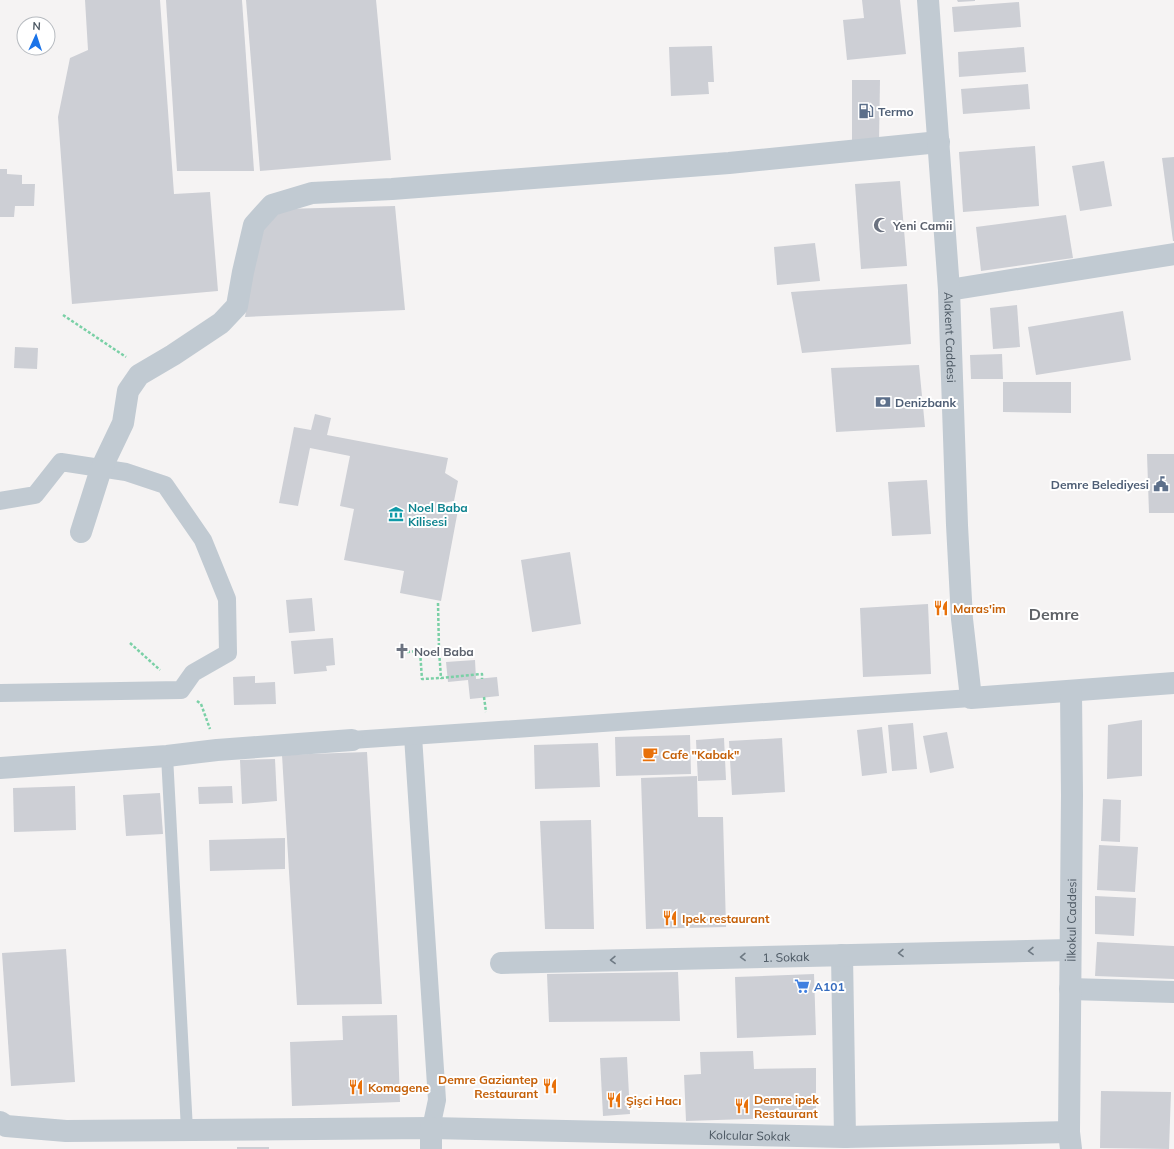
<svg xmlns="http://www.w3.org/2000/svg" width="1174" height="1149" font-family="Mulish,sans-serif">
	<rect width="100%" height="100%" fill="#f5f3f3"/>
	<g fill="#cdcfd5">
		<polygon points="85,0 160,0 174,194 210,192 218,291 72,304 58,117 70,58 88,50"/>
		<polygon points="166,0 242,0 254,171 177,171"/>
		<polygon points="246,0 376,0 391,160 260,171"/>
		<polygon points="862,0 900,0 906,54 847,60 843,20 864,18"/>
		<polygon points="957,0 975,0 975,1 958,2"/>
		<polygon points="1019,2 1021,27 954,32 952,7"/>
		<polygon points="712,46 714,82 708,82 709,94 671,96 669,47"/>
		<polygon points="1024,47 1026,72 959,77 958,52"/>
		<polygon points="852,80 880,80 879,142 852,142"/>
		<polygon points="1028,84 1030,109 963,114 961,89"/>
		<polygon points="1035,146 1039,206 963,212 959,152"/>
		<polygon points="1174,157 1174,241 1173,241 1162,158"/>
		<polygon points="1104,161 1112,206 1080,211 1072,166"/>
		<polygon points="0,169 7,169 7,174 22,175 22,184 35,184 34,206 15,206 14,217 0,217"/>
		<polygon points="900,181 907,266 861,269 855,184"/>
		<polygon points="395,206 405,310 245,317 260,230 283,209"/>
		<polygon points="1066,215 1073,258 981,271 976,227"/>
		<polygon points="815,243 820,281 777,285 774,247"/>
		<polygon points="907,284 911,344 802,353 791,292"/>
		<polygon points="1017,305 1020,347 993,349 990,308"/>
		<polygon points="1123,311 1131,360 1036,375 1028,327"/>
		<polygon points="15,347 38,348 37,369 14,368"/>
		<polygon points="1002,354 1003,379 971,379 970,355"/>
		<polygon points="919,365 925,427 836,432 831,368"/>
		<polygon points="1003,382 1071,382 1071,413 1003,412"/>
		<polygon points="315,414 331,418 327,435 448,458 445,473 458,481 454,501 438,504 438,506 458,510 441,601 400,593 404,571 344,560 354,509 340,506 350,456 310,448 298,506 279,503 294,427 311,430"/>
		<polygon points="1147,454 1174,454 1174,513 1149,513"/>
		<polygon points="927,480 931,534 892,536 888,482"/>
		<polygon points="570,552 581,624 532,632 521,560"/>
		<polygon points="312,598 315,631 289,633 286,600"/>
		<polygon points="928,604 931,674 863,677 860,608"/>
		<polygon points="333,638 335,665 326,666 327,671 294,674 291,641"/>
		<polygon points="475,660 476,679 497,677 499,696 470,699 468,680 448,682 446,662"/>
		<polygon points="255,676 255,683 275,682 276,704 234,705 233,677"/>
		<polygon points="1142,720 1142,776 1107,779 1108,725"/>
		<polygon points="913,723 917,769 892,771 888,725"/>
		<polygon points="882,727 887,773 862,776 857,730"/>
		<polygon points="947,732 954,768 930,773 923,736"/>
		<polygon points="690,735 691,774 616,776 615,737"/>
		<polygon points="724,738 726,780 698,781 696,740"/>
		<polygon points="782,738 785,792 732,795 729,741"/>
		<polygon points="598,743 600,787 535,789 534,745"/>
		<polygon points="367,752 382,1004 297,1005 282,755"/>
		<polygon points="275,759 277,801 242,804 240,760"/>
		<polygon points="697,776 698,817 723,817 726,927 646,929 641,778"/>
		<polygon points="75,786 76,830 14,832 13,788"/>
		<polygon points="232,786 233,803 199,804 198,787"/>
		<polygon points="160,793 163,834 126,836 123,795"/>
		<polygon points="1103,799 1121,800 1120,842 1101,841"/>
		<polygon points="591,820 594,929 545,929 540,821"/>
		<polygon points="285,838 285,869 210,871 209,840"/>
		<polygon points="1099,845 1138,847 1135,892 1097,890"/>
		<polygon points="1095,896 1136,898 1134,936 1095,934"/>
		<polygon points="1097,942 1174,946 1174,979 1095,976"/>
		<polygon points="66,949 75,1082 11,1086 2,953"/>
		<polygon points="678,972 680,1021 549,1022 547,974"/>
		<polygon points="814,974 816,1035 737,1038 735,977"/>
		<polygon points="397,1015 400,1102 292,1106 290,1042 343,1040 342,1016"/>
		<polygon points="753,1051 754,1069 816,1068 816,1117 686,1121 684,1075 701,1074 700,1052"/>
		<polygon points="627,1057 630,1114 603,1116 600,1058"/>
		<polygon points="1101,1091 1171,1092 1169,1149 1100,1148"/>
		<rect x="237" y="1147" width="32" height="2"/>
	</g>
	<g fill="none" stroke-linecap="round" stroke-linejoin="round">
		<g stroke="#7ad0a6" stroke-width="2.5" stroke-dasharray="3 2" stroke-linecap="butt">
			<polyline points="63,315 126,357"/>
			<polyline points="438,603 439,650 441,678 482,674 482,679"/>
			<polyline points="130,643 160,670"/>
			<polyline points="420,651 439,650"/>
			<polyline points="407,652 420,651 422,679 441,678"/>
			<polyline points="484,697 486,712"/>
			<polyline points="197,701 201,704 210,729"/>
		</g>
		<polyline stroke="#c1cad2" stroke-width="12" points="167,756 187,1130"/>
		<g stroke="#c1cad2" stroke-width="18">
			<polyline points="0,501 35,495 61,462 126,472 165,485 203,540 227,599 228,653 193,673 181,690 0,693"/>
			<polyline points="413,736 437,1100 431,1128"/>
			<polyline points="352,740 971,698"/>
		</g>
		<g stroke="#c1cad2" stroke-width="22">
			<polyline points="949,290 1174,254"/>
			<polyline points="81,532 101,469 123,423 128,391 139,375 173,355 221,323 237,306 243,272 254,225 272,205 312,193 392,189 729,163 939,142"/>
			<polyline points="0,768 167,756 217,750 352,740"/>
			<polyline points="842,955 845,1137"/>
			<path id="s1" d="M501,963L1070,950"/>
			<polyline points="1070,989 1174,992"/>
		</g>
		<g stroke="#c1cad2" stroke-width="22">
			<path id="s2" d="M928,0L949,290L957,525L962,619L971,698L1174,683"/>
			<path id="s3" d="M0,1122L6,1126L66,1131L431,1128L845,1137L1069,1132"/>
			<polyline points="431,1128 431,1149"/>
			<path id="s4" d="M1071,1149L1069,1132L1072,795L1071,691"/>
		</g>
	</g>
	<defs><path id="oneway-chevron" d="M-2-3.5L2.5 0L-2 3.5" fill="none" stroke-width="1.6" stroke-linecap="round" stroke-linejoin="round"/></defs>
	<g stroke="#6e7983">
		<use href="#oneway-chevron" transform="translate(1031 951) rotate(179)"/>
		<use href="#oneway-chevron" transform="translate(901 953) rotate(179)"/>
		<use href="#oneway-chevron" transform="translate(743 957) rotate(179)"/>
		<use href="#oneway-chevron" transform="translate(613 960) rotate(179)"/>
	</g>
	<defs>
		<g id="fuel-bare" transform="scale(1.2)"><path d="M-5.5-6h7V0h2V4h1.3V-2.5L3-4.5l.8-.8L6-3V5H2.5V1h-1V6h-7ZM-4.2-4.7v3.2H.2V-4.7Z" fill="#5c6f8a" stroke="#fff" stroke-width="2.5" paint-order="stroke"/></g>
		<g id="mosque-bare" transform="scale(1.2)"><path d="M3.5-4.9A6 6 0 1 0 3.5 4.9A5 5 0 1 1 3.5-4.9Z" fill="#6b7280" stroke="#fff" stroke-width="2.5" paint-order="stroke"/></g>
		<g id="bank-bare" transform="scale(1.2)"><path d="M-6-4H6V4H-6ZM0-2.3a2.3 2.3 0 1 0 0 4.6a2.3 2.3 0 1 0 0-4.6Z" fill="#5c6f8a" stroke="#fff" stroke-width="2.5" paint-order="stroke"/></g>
		<g id="civic-bare" transform="scale(1.2)"><path d="M-.6-6.5H3V-4.5H.6V-3L4-1V1h2V6H-6V1h2V-1L-.6-3ZM-1.2 2.5V6h2.4V2.5Z" fill="#5c6f8a" stroke="#fff" stroke-width="2.5" paint-order="stroke"/></g>
		<g id="museum-bare" transform="scale(1.2)"><path d="M0-6L6-3V-2H-6V-3ZM-5-1h2V3h-2ZM-1-1h2V3h-2ZM3-1h2V3H3ZM-6 4H6V6H-6Z" fill="#0f9aa8" stroke="#fff" stroke-width="2.5" paint-order="stroke"/></g>
		<g id="restaurant-bare" transform="scale(1.2)"><path d="M-5-6h1v4h1v-4h1v4h1v-4h1v5L-1.5 .5V6h-2V.5L-5-1ZM5-6V6H3V1.5H1.5Q1.5-4 5-6Z" fill="#e8710a" stroke="#fff" stroke-width="2.5" paint-order="stroke"/></g>
		<g id="church-bare" transform="scale(1.2)"><path d="M-1.2-6h2.4v3.5h3.3v2.4h-3.3V6h-2.4V-.1h-3.3v-2.4h3.3Z" fill="#6b7280" stroke="#fff" stroke-width="2.5" paint-order="stroke"/></g>
		<g id="cafe-bare" transform="scale(1.2)"><path d="M-5.5-4.5H6V0H3Q3 3.5 0 3.5H-2.5Q-5.5 3.5-5.5 0ZM3-3.2v2h1.7v-2ZM-6 4.5H4V6H-6Z" fill="#e8710a" stroke="#fff" stroke-width="2.5" paint-order="stroke"/></g>
		<g id="supermarket-bare" transform="scale(1.2)"><path d="M-6-5.5h2.5l.6 2H6L4.5 2H-2.5L-4.4-4H-6ZM-1.5 3.2a1.3 1.3 0 1 0 .1 0ZM3 3.2a1.3 1.3 0 1 0 .1 0Z" fill="#3f7fe0" stroke="#fff" stroke-width="2.5" paint-order="stroke"/></g>
	</defs>
	<g fill-rule="evenodd">
		<use href="#fuel-bare" x="866" y="111"/>
		<use href="#mosque-bare" x="881" y="225"/>
		<use href="#bank-bare" x="883" y="402"/>
		<use href="#civic-bare" x="1161" y="484"/>
		<use href="#museum-bare" x="396" y="514"/>
		<use href="#restaurant-bare" x="941" y="608"/>
		<use href="#church-bare" x="402" y="651"/>
		<use href="#cafe-bare" x="650" y="754"/>
		<use href="#restaurant-bare" x="670" y="918"/>
		<use href="#supermarket-bare" x="802" y="986"/>
		<use href="#restaurant-bare" x="550" y="1086"/>
		<use href="#restaurant-bare" x="356" y="1087"/>
		<use href="#restaurant-bare" x="614" y="1100"/>
		<use href="#restaurant-bare" x="742" y="1106"/>
	</g>
	<g text-anchor="middle" dominant-baseline="central" stroke-width="4" stroke-linejoin="round" paint-order="stroke">
		<g font-size="12" font-weight="bold" fill="#4e5e75" stroke="#fff" text-anchor="start">
			<text x="878" y="111">Termo</text>
			<text x="895" y="402">Denizbank</text>
			<text x="1149" y="484" text-anchor="end">Demre Belediyesi</text>
		</g>
		<g font-size="12" font-weight="bold" fill="#5b616d" stroke="#fff" text-anchor="start">
			<text x="893" y="225">Yeni Camii</text>
			<text x="414" y="651">Noel Baba</text>
		</g>
		<g font-size="12" fill="#4a5661" stroke="#fff">
			<text stroke="none"><textPath href="#s2" startOffset="338">Alakent Caddesi</textPath></text>
			<text stroke="none"><textPath href="#s4" startOffset="229">İlkokul Caddesi</textPath></text>
			<text stroke="none"><textPath href="#s1" startOffset="285">1. Sokak</textPath></text>
			<text stroke="none"><textPath href="#s3" startOffset="751">Kolcular Sokak</textPath></text>
		</g>
		<g font-size="12" font-weight="bold" fill="#0d838f" stroke="#fff" text-anchor="start">
			<text x="408" y="507">Noel Baba<tspan x="408" dy="14">Kilisesi</tspan></text>
		</g>
		<g font-size="12" font-weight="bold" fill="#c56008" stroke="#fff" text-anchor="start">
			<text x="953" y="608">Maras'im</text>
			<text x="662" y="754">Cafe "Kabak"</text>
			<text x="682" y="918">Ipek restaurant</text>
			<text x="538" y="1079" text-anchor="end">Demre Gaziantep<tspan x="538" dy="14">Restaurant</tspan></text>
			<text x="368" y="1087">Komagene</text>
			<text x="754" y="1099">Demre ipek<tspan x="754" dy="14">Restaurant</tspan></text>
			<text x="626" y="1100">Şişci Hacı</text>
		</g>
		<g font-size="12" font-weight="bold" fill="#366cbe" stroke="#fff" text-anchor="start">
			<text x="814" y="986">A101</text>
		</g>
		<g font-size="16" font-weight="bold" fill="#5f6368" stroke="#fff">
			<text x="1054" y="614">Demre</text>
		</g>
	</g>
	<g transform="translate(36 36) rotate(3)"><circle r="19" fill="#ffffff" stroke="#b7bbc0"/>
	<path d="M0-3L7 15L0 10L-7 15Z" fill="#1a73e8"/>
	<text y="-6" font-size="11" font-weight="bold" text-anchor="middle" fill="#4a5661">N</text>
	</g>
</svg>
